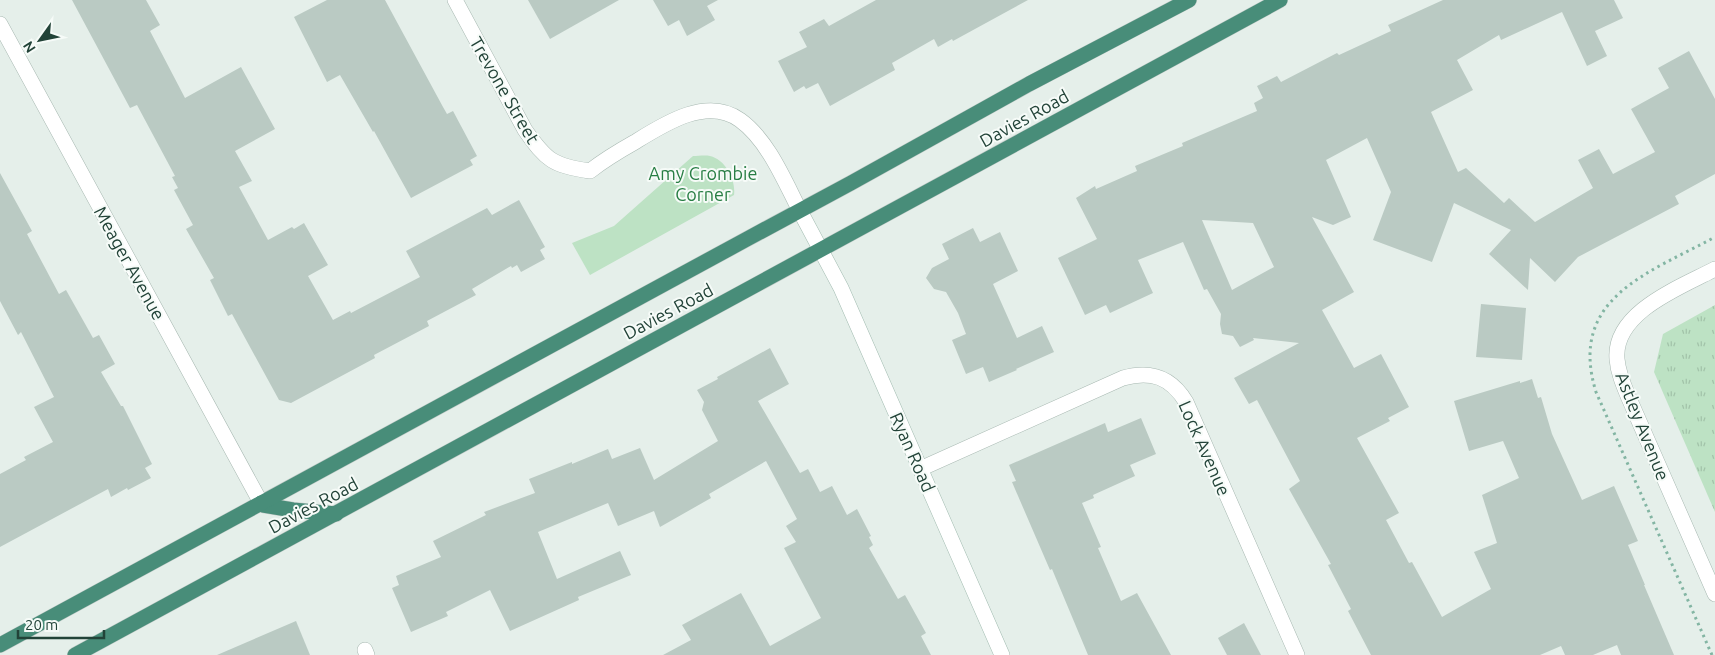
<svg xmlns="http://www.w3.org/2000/svg" width="1715" height="655" font-family="Ubuntu,sans-serif">
	<defs>
		<pattern id="park-tufts" width="24" height="20" patternUnits="userSpaceOnUse" patternTransform="scale(1.25)"><rect width="24" height="20" fill="#bde2c4"/><path d="M3 7l-1-3M5 7V3M7 7l1-3M15 17l-1-3M17 17v-4M19 17l1-3" fill="none" stroke="#a2c3a9"/></pattern>
	</defs>
	<rect width="100%" height="100%" fill="#e5efea"/>
	<path fill="#bde2c4" d="M693,156C698,156 705,155 710,156C726,160 736,180 734,195L590,275L572,243L614,226Z"/>
	<polygon fill="url(#park-tufts)" points="1715,305 1715,512 1654,372 1663,334"/>
	<g fill="#bacac3" fill-rule="evenodd">
		<polygon points="72,0 146,0 160,25 150,31 185,98 241,67 275,129 235,151 252,181 239,187 268,240 292,227 294,229 304,223 328,265 308,276 333,320 350,311 351,313 420,277 406,251 487,208 492,215 519,200 545,247 540,250 545,259 521,272 517,265 512,268 511,266 472,289 476,295 427,321 429,326 374,355 375,358 291,403 279,400 232,314 228,316 210,280 214,278 186,229 193,225 174,190 178,188 172,177 175,176 137,105 130,108"/>
		<polygon points="327,0 385,0 443,107 447,114 453,111 477,156 470,160 473,165 411,198 374,131 373,132 340,75 327,82 294,17"/>
		<polygon points="528,0 619,0 550,39"/>
		<polygon points="653,0 718,0 707,6 715,20 687,36 679,20 668,26"/>
		<polygon points="876,0 1028,0 953,41 952,39 938,47 934,39 892,63 895,70 830,106 818,83 806,89 804,86 794,92 778,61 807,47 799,32 824,19 829,26"/>
		<path d="M1443,0H1614L1623,18L1595,31L1607,56L1587,66L1562,12L1501,40L1499,35L1457,60L1473,90L1431,112L1458,172L1466,168L1504,203L1509,198L1535,222L1593,188L1578,160L1599,149L1613,174L1655,152L1631,109L1669,88L1658,68L1689,51L1715,99V174L1675,196L1679,204L1578,257L1555,282L1530,258L1528,290L1489,254L1511,230L1454,203L1432,262L1373,240L1391,192L1367,138L1326,160L1351,217L1333,225L1312,217L1354,292L1322,310L1354,368L1381,354L1409,407L1388,418L1390,421L1357,438L1399,513L1386,520L1409,563L1412,562L1442,617L1491,589L1474,552L1497,543L1482,495L1519,478L1503,441L1469,451L1454,401L1520,381V383L1532,379L1538,398L1541,397L1552,434L1582,500L1614,486L1638,541L1628,545L1645,585H1644L1674,655H1621L1617,645L1593,655H1565L1561,646L1540,655H1371L1348,611L1351,609L1328,565L1331,564L1289,489L1300,481L1257,400L1249,404L1234,378L1299,343L1253,338L1254,340L1240,347L1233,336L1222,334L1220,324L1221,314L1207,289L1204,290L1183,242L1138,260L1153,293L1110,313L1106,305L1085,315L1058,258L1097,239L1076,198L1095,186L1096,189L1137,171L1135,166L1183,146L1182,143L1257,111L1254,103L1263,98L1257,86L1277,76L1281,82L1337,53L1339,55L1391,31L1388,25ZM1202,220L1253,223L1274,267L1232,290Z"/>
		<polygon points="0,173 32,231 27,234 59,294 66,290 93,338 99,335 115,364 101,372 121,406 123,406 152,464 145,468 151,478 128,490 127,488 111,497 108,489 0,547 0,474 26,460 24,457 53,442 34,407 54,397 21,332 18,335 0,301"/>
		<polygon points="973,228 980,242 1000,232 1018,271 993,284 1017,338 1042,326 1054,352 1016,369 1017,370 989,382 983,367 966,374 952,340 966,334 958,313 946,292 934,289 926,278 932,268 949,259 942,244"/>
		<polygon points="1481,304 1526,308 1522,360 1476,357"/>
		<polygon points="770,348 789,384 758,401 800,473 808,469 820,492 832,486 847,515 857,509 871,536 869,537 873,545 869,548 898,599 905,595 926,633 921,636 931,655 663,655 691,640 682,625 741,593 770,646 821,618 784,548 796,542 786,526 797,519 766,461 709,494 711,498 660,527 654,511 618,526 608,503 538,532 557,579 620,551 631,575 578,597 579,600 510,631 490,590 446,612 448,616 411,632 392,588 399,585 396,576 441,557 433,541 486,515 484,512 535,493 529,479 572,462 572,464 608,449 612,459 640,448 654,480 718,441 702,410 704,402 697,390 718,379 717,377"/>
		<polygon points="1141,418 1156,454 1130,465 1135,476 1093,495 1094,498 1082,503 1101,547 1098,548 1121,601 1137,593 1171,655 1088,655 1052,569 1050,570 1012,482 1016,481 1009,465 1105,423 1108,432"/>
		<polygon points="296,621 310,655 217,655"/>
		<polygon points="1244,623 1261,655 1227,655 1218,638"/>
	</g>
	<g fill="none" stroke-linecap="round" stroke-linejoin="round">
		<g stroke="#a7b8b1" stroke-width="16">
			<g id="minor">
				<path d="M455,0L525,130C546,160 553,166 590,171C604,160 619,151 635,142C664,124 707,96 740,120C768,140 785,182 800,211"/>
				<polyline points="0,24 261,503"/>
				<path d="M1715,269C1681,287 1613,312 1617,359C1618,372 1623,384 1628,396L1715,594"/>
				<path d="M920,469L1123,378C1151,370 1171,377 1186,402L1297,655"/>
				<polyline points="365,650 367,655"/>
			</g>
		</g>
		<g stroke="#a2bcb1" stroke-width="16">
			<polyline id="secondary" points="800,211 841,288 1002,655"/>
		</g>
		<g stroke="#c1cac7" stroke-width="16">
			<g id="trunk">
				<polyline points="261,503 263,505 293,510 336,514"/>
				<polyline points="0,645 747,239 851,183 1029,84 1189,0"/>
				<polyline points="75,655 1280,0"/>
			</g>
		</g>
		<path stroke="#83b5a3" stroke-width="3" stroke-dasharray="2.5 4" stroke-linecap="butt" d="M1712,655L1596,392C1567,298 1649,273 1715,237"/>
		<use href="#minor" stroke="#fff" stroke-width="15"/>
		<use href="#secondary" stroke="#fff" stroke-width="15"/>
		<use href="#trunk" stroke="#488d79" stroke-width="15"/>
	</g>
	<g text-anchor="middle" dominant-baseline="central" stroke-width="4" stroke-linejoin="round" paint-order="stroke">
		<g font-size="18" fill="#224338" stroke="#f6fbf8">
			<text transform="translate(505 90) rotate(60)">Trevone Street</text>
			<text transform="translate(1024 118) rotate(-29)">Davies Road</text>
			<text transform="translate(130 263) rotate(61)">Meager Avenue</text>
			<text transform="translate(668 311) rotate(-28)">Davies Road</text>
			<text transform="translate(1643 426) rotate(68)">Astley Avenue</text>
			<text transform="translate(1205 448) rotate(66)">Lock Avenue</text>
			<text transform="translate(913 452) rotate(66)">Ryan Road</text>
			<text transform="translate(313 505) rotate(-28)">Davies Road</text>
		</g>
		<g font-size="18" fill="#287e44" stroke="#f6fbf8">
			<text x="703" y="173">Amy Crombie<tspan x="703" dy="21">Corner</tspan></text>
		</g>
	</g>
	<g transform="translate(40 40) rotate(237)" stroke="#f6fbf8" stroke-width="4" paint-order="stroke">
	<path d="M0-4L9 19L0 12L-9 19Z" fill="#224338"/>
	<text y="-8" font-size="14" font-weight="bold" text-anchor="middle" fill="#224338">N</text>
	</g>
	<path d="M18 630v8h86v-8" fill="none" stroke="#224338" stroke-width="2.5"/>
	<text x="25" y="630" font-size="15" fill="#224338" stroke="#f6fbf8" stroke-width="4" paint-order="stroke">20 m</text>
</svg>
